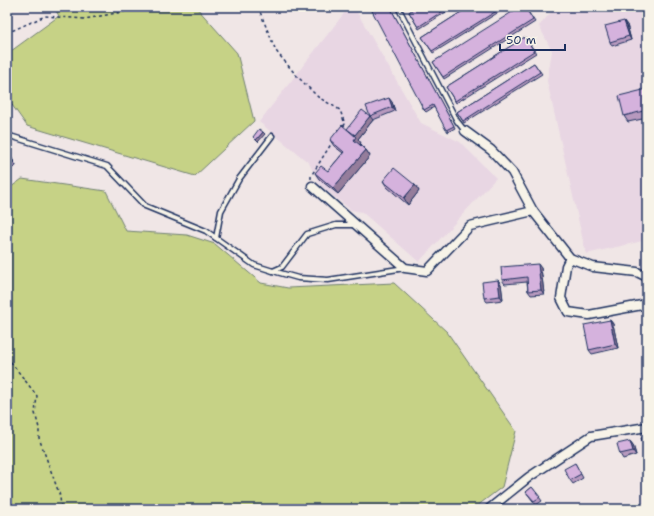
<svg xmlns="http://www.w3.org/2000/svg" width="654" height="516" font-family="'Shantell Sans',sans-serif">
	<rect width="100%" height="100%" fill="#f0e6e6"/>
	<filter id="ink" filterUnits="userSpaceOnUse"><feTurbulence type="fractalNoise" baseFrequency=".025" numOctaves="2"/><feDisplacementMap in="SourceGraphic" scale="8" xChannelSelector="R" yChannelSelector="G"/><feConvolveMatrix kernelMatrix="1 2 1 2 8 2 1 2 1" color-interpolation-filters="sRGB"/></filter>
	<g filter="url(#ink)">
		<g fill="#e8d6e3">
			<polygon points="349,7 354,7 421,123 460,142 496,178 419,262 362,212 351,210 320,185 309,163 259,122"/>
			<polygon points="552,7 647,7 647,240 586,254 547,81 552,51 539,26 553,10"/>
		</g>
		<g fill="#c6d286" stroke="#708072">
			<polygon points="54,7 196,7 237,53 254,121 195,176 27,126 7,98 7,54 59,16"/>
			<polygon points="22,179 106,191 126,231 187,235 215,244 261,283 288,288 394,283 447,332 516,431 502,487 473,509 7,509 7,190"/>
		</g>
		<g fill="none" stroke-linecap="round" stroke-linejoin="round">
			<g stroke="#1b2f5e" stroke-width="7">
				<g id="service">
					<polyline points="398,7 457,121 465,131"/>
					<polyline points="10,136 107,166 145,206 206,231 254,265 273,271 282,267 307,234 336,225 355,225"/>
					<polyline points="216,238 221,211 239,179 272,136"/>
					<polyline points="273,271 298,278 328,280 405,268"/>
				</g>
			</g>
			<g stroke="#1b2f5e" stroke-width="11">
				<g id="minor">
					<polyline points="465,131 491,150 512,172 533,211 570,258 593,267 637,272 647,277"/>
					<polyline points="312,186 405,268 427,271 470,226 533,211"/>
					<polyline points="570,258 566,266 561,298 568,312 589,315 647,304"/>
					<polyline points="489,509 529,477 591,436 647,427"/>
				</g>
			</g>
			<g stroke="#1b2f5e" stroke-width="1.5" stroke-dasharray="3 3" stroke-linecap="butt">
				<polyline points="258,7 276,51 296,75 318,97 340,110 345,124 343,127"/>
				<polyline points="7,33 45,16 85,19 148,7"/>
				<polyline points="311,179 311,176 333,141"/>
				<polyline points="7,357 37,396 35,413 39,428 39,438 60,496 61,509"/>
			</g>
			<use href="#service" stroke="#f7f3e8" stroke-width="4"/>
			<use href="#minor" stroke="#f7f3e8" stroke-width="8"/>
		</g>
		<g fill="#b799be" stroke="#1b2f5e">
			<polygon points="390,7 455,128 448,132 434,107 426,112 424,110"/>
			<polygon points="416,7 454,7 419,29 409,12"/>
			<polygon points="469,7 507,7 433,53 422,37"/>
			<polygon points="525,7 535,22 444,79 433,62"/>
			<polygon points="627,25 631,40 612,46 610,42"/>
			<polygon points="525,37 536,53 456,103 446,87"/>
			<polygon points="534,63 542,74 464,123 457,112"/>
			<polygon points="647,89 647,118 628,122 624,116"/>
			<polygon points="392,102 395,111 373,120 358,139 361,143 360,144 366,150 370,156 338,194 319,179 315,173 328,171 343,153 334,146 330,140"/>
			<polygon points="7,151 10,155 16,166 7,171"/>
			<polygon points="383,181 415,185 419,191 408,205 387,187"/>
			<polygon points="541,268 544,294 531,295 528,291 527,282 505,284 502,280"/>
			<polygon points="498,280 501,284 503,300 487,302 484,298"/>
			<polygon points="610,320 613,324 618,348 592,354 589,350"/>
			<polygon points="630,441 633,445 636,455 623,459 620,454"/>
			<polygon points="575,463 583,478 573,484 570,480"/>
			<polygon points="532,487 542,501 536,505 526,492"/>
		</g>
		<g fill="#957d9b" stroke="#1b2f5e">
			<polygon points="624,21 627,25 631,40 629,36"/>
			<polygon points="389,98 392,102 395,111 392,107"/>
			<polygon points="370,116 373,120 358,139 361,143 358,146 354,140 354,136"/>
			<polygon points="263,132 265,134 258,142 256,140"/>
			<polygon points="366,150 370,156 338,194 333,188"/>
			<polygon points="7,151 10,155 16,166 13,162"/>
			<polygon points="415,185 419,191 408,205 404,198"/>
			<polygon points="538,264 541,268 544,294 541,290"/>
			<polygon points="498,280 501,284 503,300 500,296"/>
			<polygon points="610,320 613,324 618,348 615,344"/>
			<polygon points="630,441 633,445 636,455 633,451"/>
		</g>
		<g fill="#d5b2dd" stroke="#1b2f5e">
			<polygon points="370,7 390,7 454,126 446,130 433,105 424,110"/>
			<polygon points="416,7 449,7 418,27 409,12"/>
			<polygon points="469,7 503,7 432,51 422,37"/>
			<polygon points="520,7 525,7 533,20 443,77 433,62"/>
			<polygon points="624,21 629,36 610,42 605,26"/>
			<polygon points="525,37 534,51 455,101 446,87"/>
			<polygon points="534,63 540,72 463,121 457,112"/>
			<polygon points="647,89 647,110 624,116 619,96"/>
			<polygon points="389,98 392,107 370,116 355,135 347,129 362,110 370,116 366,106"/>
			<polygon points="342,125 356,137 354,140 366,150 333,188 315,173 321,166 328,171 344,152 330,140"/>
			<polygon points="259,129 263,132 256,140 253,137"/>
			<polygon points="7,151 13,162 7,165"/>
			<polygon points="394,168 415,185 404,198 383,181"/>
			<polygon points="538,264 541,290 528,291 527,277 502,280 501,267"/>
			<polygon points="498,280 500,296 484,298 482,282"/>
			<polygon points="610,320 615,344 589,350 584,325"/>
			<polygon points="647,436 647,449 645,450 641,438"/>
			<polygon points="630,441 633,451 620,454 617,444"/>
			<polygon points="575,463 581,474 570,480 564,469"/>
			<polygon points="532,487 540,497 534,501 526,492"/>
		</g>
	</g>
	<rect width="654" height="516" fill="none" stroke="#f7f3e8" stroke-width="24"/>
	<rect x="12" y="12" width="630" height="492" fill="none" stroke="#1b2f5e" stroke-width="1.5" filter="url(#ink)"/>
	<path d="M500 44v6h65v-6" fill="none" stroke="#1b2f5e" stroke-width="2"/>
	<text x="506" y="44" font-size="12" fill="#1b2f5e" stroke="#f7f3e8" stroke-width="3" paint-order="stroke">50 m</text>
</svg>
